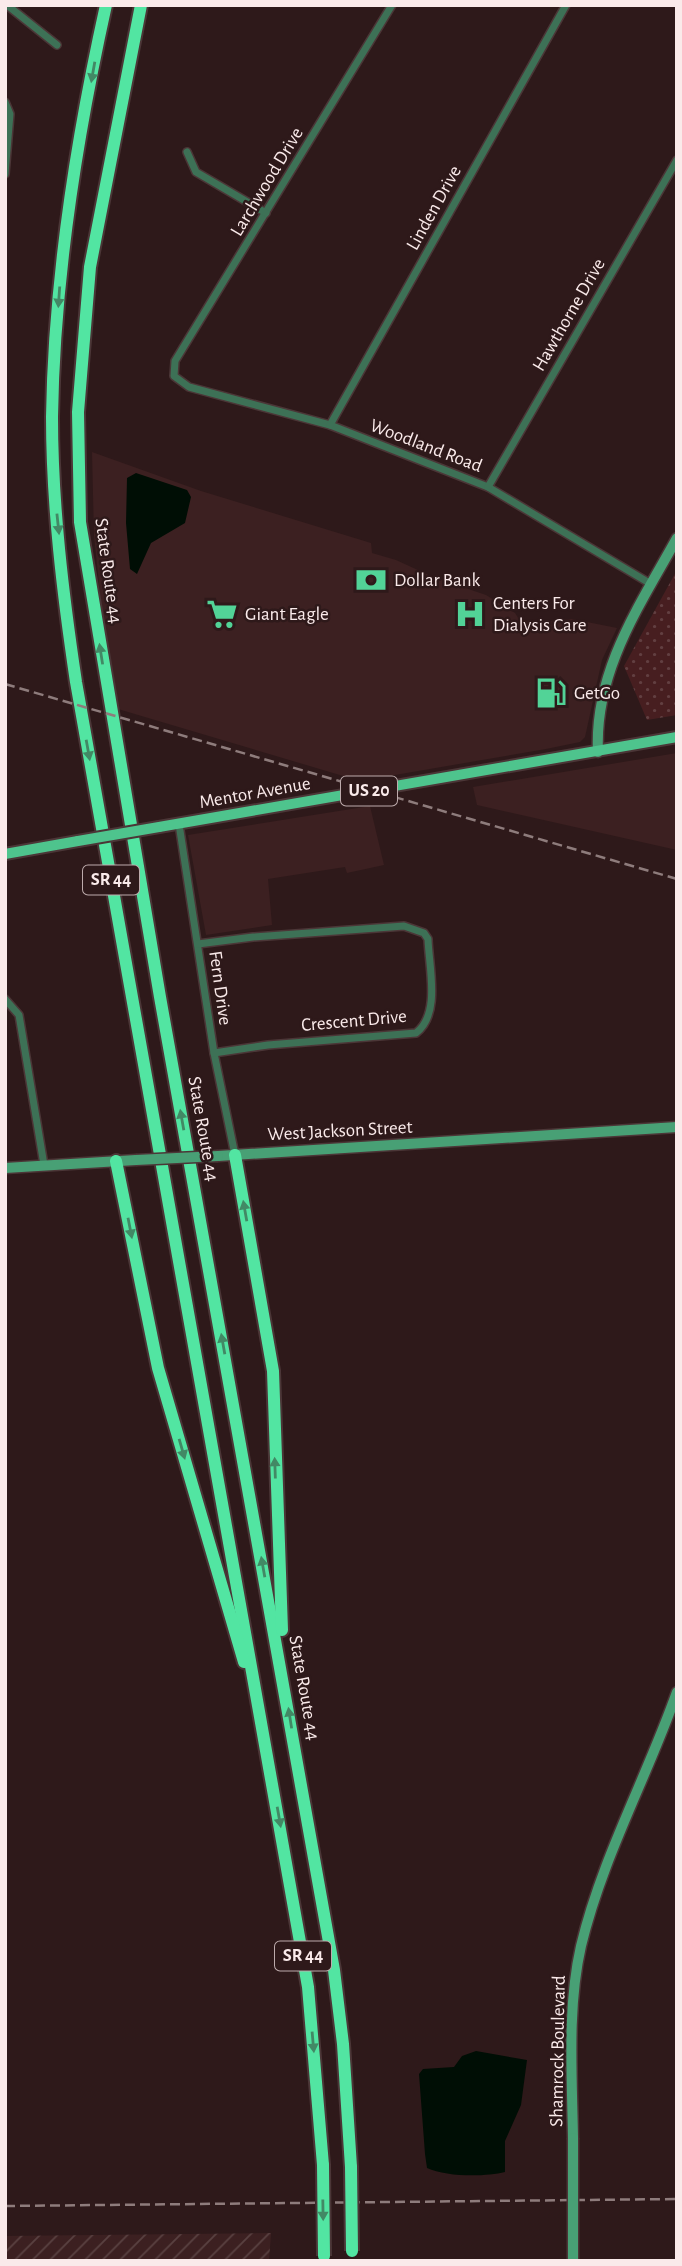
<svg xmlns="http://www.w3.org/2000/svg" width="682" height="2266" font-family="'Alegreya Sans',sans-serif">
	<defs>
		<pattern id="industrial-furrows" width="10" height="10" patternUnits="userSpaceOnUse" patternTransform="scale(1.75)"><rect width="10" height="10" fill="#3c2021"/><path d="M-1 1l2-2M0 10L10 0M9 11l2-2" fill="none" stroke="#594141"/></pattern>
		<pattern id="grass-dots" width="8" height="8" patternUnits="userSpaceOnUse" patternTransform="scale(1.75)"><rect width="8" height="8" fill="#471e20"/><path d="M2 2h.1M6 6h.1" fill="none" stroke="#623f41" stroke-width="1.8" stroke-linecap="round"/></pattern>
	</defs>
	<rect width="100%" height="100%" fill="#2e191a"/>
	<g fill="#3c2021">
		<polygon points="92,452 201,491 371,543 372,553 396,560 433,577 486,595 515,613 522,624 572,619 617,628 602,660 585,737 580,742 546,749 360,781 118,709 102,613 94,536"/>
		<polygon points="677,753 677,850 477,805 473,787"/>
		<polygon points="370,806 384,865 347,873 345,867 268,879 272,925 206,935 188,835"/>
	</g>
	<polygon fill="url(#industrial-furrows)" points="271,2233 269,2261 5,2261 5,2236"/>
	<polygon fill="url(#grass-dots)" points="677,570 677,715 647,720 624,666"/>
	<g fill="#000e05">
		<polygon points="136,473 187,490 191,497 185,523 151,543 137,574 130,569 126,523 127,478"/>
		<path d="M476,2051L527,2060L521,2105L505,2141V2172C485,2177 446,2177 427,2168L425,2154L419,2074L423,2069L454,2067L462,2056Z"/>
	</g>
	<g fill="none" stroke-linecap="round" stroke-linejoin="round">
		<g stroke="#4b3637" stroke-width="10">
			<g id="street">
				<polyline points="7,5 57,45"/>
				<polyline points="392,5 175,361 174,376 189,387 330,425 488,487 651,584"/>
				<polyline points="5,102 10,114 5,174"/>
				<polyline points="187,152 196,172 266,213"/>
				<polyline points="330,425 566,5"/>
				<polyline points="488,487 677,160"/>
				<polyline points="179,824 214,1053 235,1155"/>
				<path d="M198,944L253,937L404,926L424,933L428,939C429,968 441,1014 416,1033L268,1045L214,1053"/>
				<polyline points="5,999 19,1015 44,1165"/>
			</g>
		</g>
		<g stroke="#4b3637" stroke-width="13">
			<g id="secondary">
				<path d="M598,752C594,671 640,605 677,538"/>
				<polyline points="218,1156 677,1127"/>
				<polyline points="5,1168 136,1160"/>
				<path d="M573,2138C572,2075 567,2007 581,1946C602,1858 647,1777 677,1692"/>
			</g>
		</g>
		<g stroke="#4b3637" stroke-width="14">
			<g id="primary">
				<polyline points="159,827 677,737"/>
				<polyline points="5,854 78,841"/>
			</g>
		</g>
		<g stroke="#4b3637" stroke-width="16">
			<g id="highway">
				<path d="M106,5C76,140 54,279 52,417C52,505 63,595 76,682L308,1987L323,2165"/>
				<polyline points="141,5 90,267 78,412 80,522 160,997 334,1970 343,2044 351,2167"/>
				<polyline points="235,1155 273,1371 282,1630"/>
				<polyline points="116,1161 158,1368 244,1662"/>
			</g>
		</g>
		<use href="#street" stroke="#3d7156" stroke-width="7"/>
		<use href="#secondary" stroke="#48a075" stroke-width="10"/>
		<use href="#primary" stroke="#4ec48d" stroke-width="10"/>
		<use href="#highway" stroke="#52e5a2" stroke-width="12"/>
		<g stroke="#8e7c7c" stroke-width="2.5" stroke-dasharray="10 5" stroke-linecap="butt">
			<polyline points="5,684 677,879"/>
			<polyline points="5,2206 677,2199"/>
		</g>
		<g stroke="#4b3637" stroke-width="13" stroke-linecap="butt">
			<g id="secondary-bridge">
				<polyline points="136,1160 218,1156"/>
				<polyline points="573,2261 573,2138"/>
			</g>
		</g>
		<g stroke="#4b3637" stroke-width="14" stroke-linecap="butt">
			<polyline id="primary-bridge" points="78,841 159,827"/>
		</g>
		<g stroke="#4b3637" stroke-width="16" stroke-linecap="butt">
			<g id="highway-bridge">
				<polyline points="323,2165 324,2256"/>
				<polyline points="351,2167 352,2251"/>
			</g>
		</g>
		<use href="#secondary-bridge" stroke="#48a075" stroke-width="10"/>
		<use href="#primary-bridge" stroke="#4ec48d" stroke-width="10"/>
		<use href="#highway-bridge" stroke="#52e5a2" stroke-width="12"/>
	</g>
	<defs><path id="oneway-solid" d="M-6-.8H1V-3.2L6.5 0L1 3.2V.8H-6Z" transform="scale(1.75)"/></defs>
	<g fill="#428965">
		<use href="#oneway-solid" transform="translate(93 72) rotate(100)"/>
		<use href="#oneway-solid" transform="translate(59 297) rotate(94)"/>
		<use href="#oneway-solid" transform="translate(58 524) rotate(84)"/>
		<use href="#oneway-solid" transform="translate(101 654) rotate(-99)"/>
		<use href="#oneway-solid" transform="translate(88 750) rotate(80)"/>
		<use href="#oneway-solid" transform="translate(182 1120) rotate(-100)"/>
		<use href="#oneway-solid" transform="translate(245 1211) rotate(-100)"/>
		<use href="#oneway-solid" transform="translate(130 1228) rotate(79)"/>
		<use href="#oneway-solid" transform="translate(223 1344) rotate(-100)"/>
		<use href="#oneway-solid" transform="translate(182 1449) rotate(74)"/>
		<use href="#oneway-solid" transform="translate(275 1468) rotate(-92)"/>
		<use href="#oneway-solid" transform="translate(263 1567) rotate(-100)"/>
		<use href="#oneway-solid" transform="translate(290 1718) rotate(-99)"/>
		<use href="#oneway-solid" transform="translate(279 1817) rotate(80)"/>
		<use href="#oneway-solid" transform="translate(313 2042) rotate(85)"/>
		<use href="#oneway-solid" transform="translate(323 2210) rotate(89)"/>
	</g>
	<defs>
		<g id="bank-bare" transform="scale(2.415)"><path d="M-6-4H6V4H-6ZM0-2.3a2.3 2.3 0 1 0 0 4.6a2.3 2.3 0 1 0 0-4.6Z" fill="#52d397" stroke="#2e191a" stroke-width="2.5" paint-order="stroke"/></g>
		<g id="supermarket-bare" transform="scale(2.415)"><path d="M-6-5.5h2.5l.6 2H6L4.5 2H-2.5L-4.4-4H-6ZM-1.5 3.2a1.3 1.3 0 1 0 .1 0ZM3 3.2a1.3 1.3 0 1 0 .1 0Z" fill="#52d397" stroke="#2e191a" stroke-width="2.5" paint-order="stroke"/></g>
		<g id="hospital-bare" transform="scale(2.415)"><path d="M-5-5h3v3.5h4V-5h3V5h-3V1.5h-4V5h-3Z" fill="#52d397" stroke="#2e191a" stroke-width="2.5" paint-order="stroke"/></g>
		<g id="fuel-bare" transform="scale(2.415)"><path d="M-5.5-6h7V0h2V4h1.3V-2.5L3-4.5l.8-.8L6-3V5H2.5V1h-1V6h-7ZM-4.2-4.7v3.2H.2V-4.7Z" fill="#52d397" stroke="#2e191a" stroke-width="2.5" paint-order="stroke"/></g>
	</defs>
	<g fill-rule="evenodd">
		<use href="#bank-bare" x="371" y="580"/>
		<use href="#supermarket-bare" x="222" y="614"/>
		<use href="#hospital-bare" x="470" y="614"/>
		<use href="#fuel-bare" x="551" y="693"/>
	</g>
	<g text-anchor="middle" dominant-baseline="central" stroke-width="5" stroke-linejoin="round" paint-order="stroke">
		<g fill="#2e191a" stroke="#bdabac" stroke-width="2">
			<rect x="341" y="776.5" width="56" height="29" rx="5"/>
			<rect x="83" y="865.5" width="56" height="29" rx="5"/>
			<rect x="275" y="1941.5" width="56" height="29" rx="5"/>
		</g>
		<g font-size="18" font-weight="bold" fill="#faeaea">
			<text x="369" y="791">US 20</text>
			<text x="111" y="880">SR 44</text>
			<text x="303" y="1956">SR 44</text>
		</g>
		<g font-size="19" fill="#faeaea" stroke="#2e191a">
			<text transform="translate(267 182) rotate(-59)">Larchwood Drive</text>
			<text transform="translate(434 208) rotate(-61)">Linden Drive</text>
			<text transform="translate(569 315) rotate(-60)">Hawthorne Drive</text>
			<text transform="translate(426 446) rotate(21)">Woodland Road</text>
			<text transform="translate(108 571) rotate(82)">State Route 44</text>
			<text transform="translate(255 793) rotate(-10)">Mentor Avenue</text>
			<text transform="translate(220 988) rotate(82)">Fern Drive</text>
			<text transform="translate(354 1021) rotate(-5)">Crescent Drive</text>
			<text transform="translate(203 1129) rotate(80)">State Route 44</text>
			<text transform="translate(340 1131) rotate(-3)">West Jackson Street</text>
			<text transform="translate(304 1688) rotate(80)">State Route 44</text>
			<text transform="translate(558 2051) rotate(-89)">Shamrock Boulevard</text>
		</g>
		<g font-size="19" fill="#faeaea" stroke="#2e191a" text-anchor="start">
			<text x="394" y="580">Dollar Bank</text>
			<text x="493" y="603">Centers For<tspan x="493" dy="22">Dialysis Care</tspan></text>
			<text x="245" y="614">Giant Eagle</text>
			<text x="574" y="693">GetGo</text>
		</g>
	</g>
	<rect width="682" height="2266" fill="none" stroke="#faeaea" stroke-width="14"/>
</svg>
